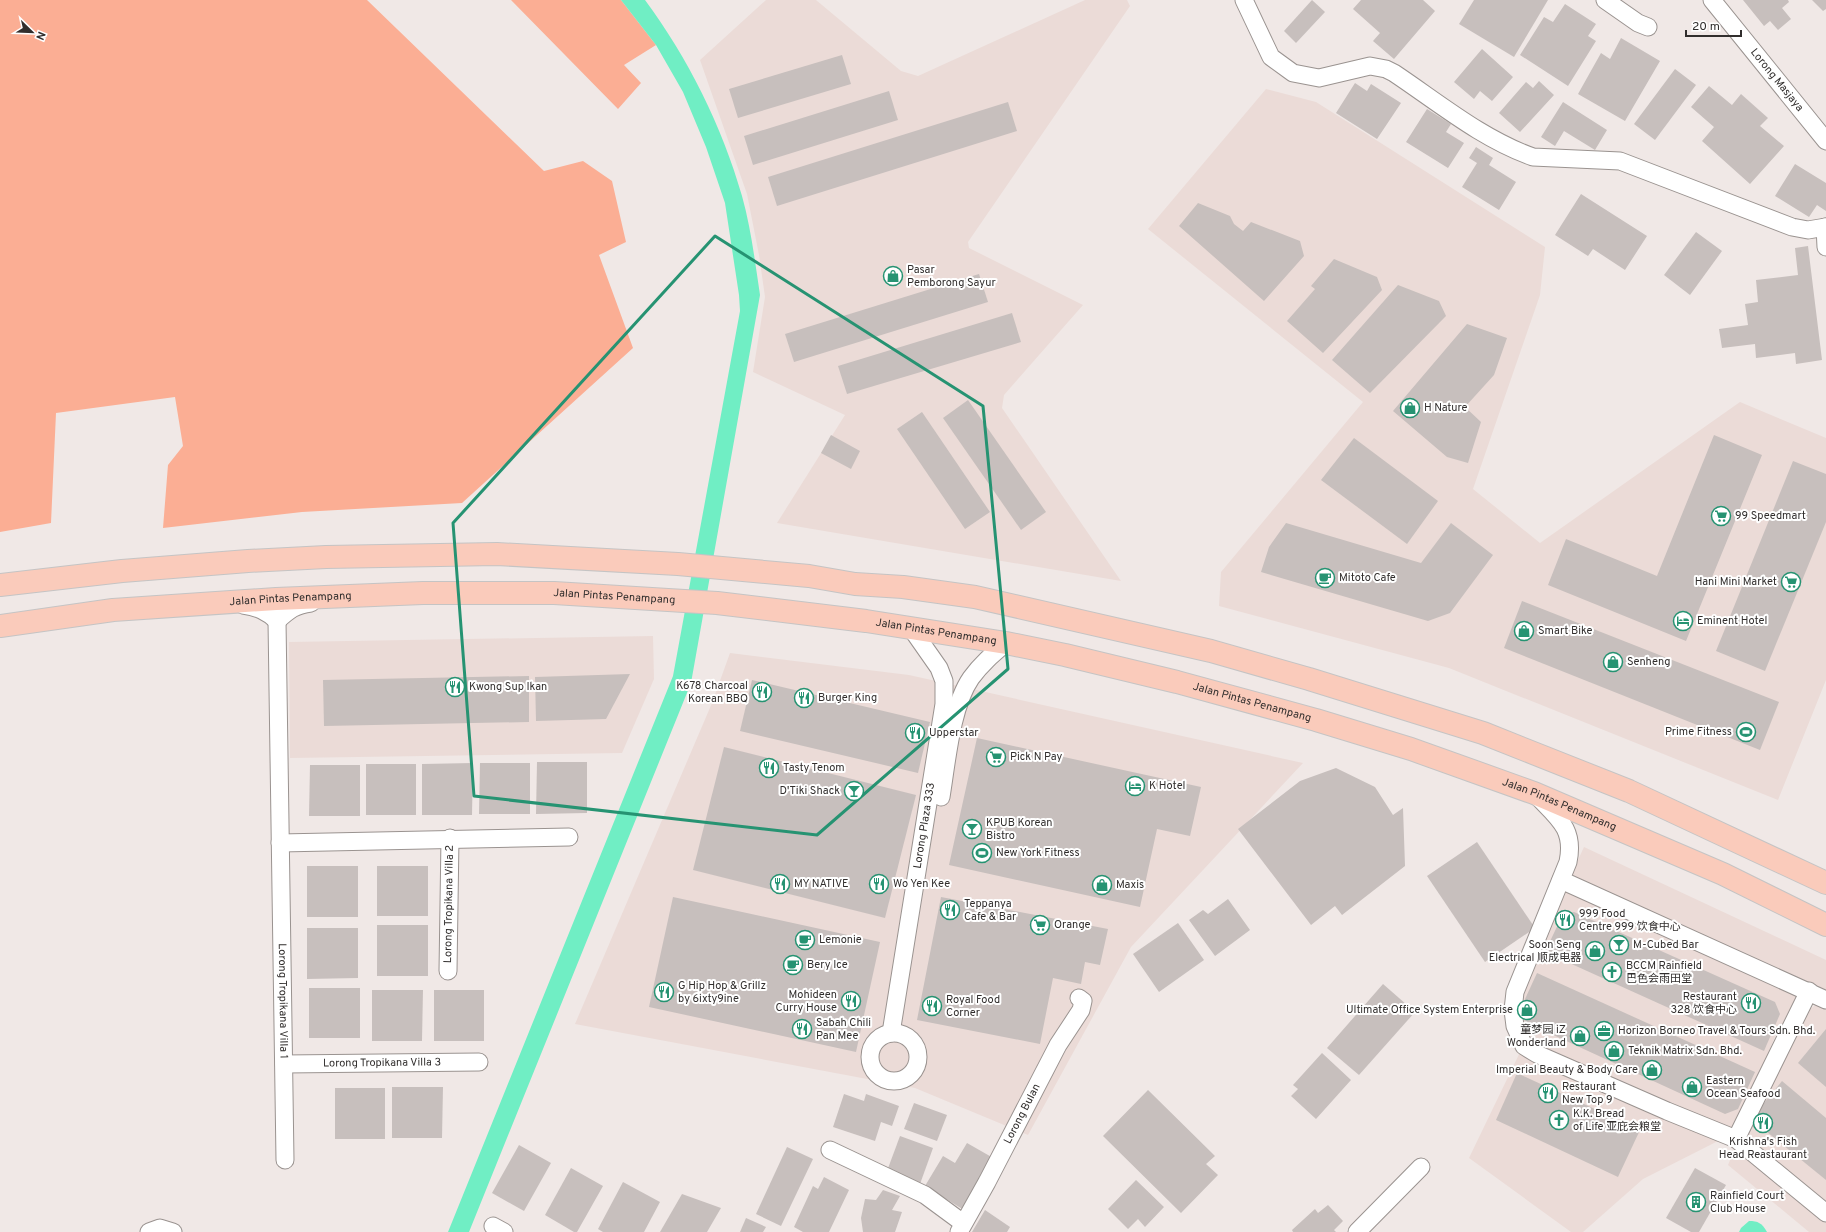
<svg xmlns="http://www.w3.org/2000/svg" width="1826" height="1232" font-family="Overpass,'Noto Sans SC',sans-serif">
	<rect width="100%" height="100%" fill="#f0e8e6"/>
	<g fill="#ebdbd7">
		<polygon points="766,0 816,0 901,71 918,76 1085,0 1127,0 1130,6 968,242 969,248 1083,305 1004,395 1002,408 1121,581 777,523 845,415 753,372 765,297 759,255 747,194 700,60"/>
		<polygon points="1266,89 1316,102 1545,247 1540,295 1473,489 1540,543 1740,402 1826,438 1826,680 1778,800 1449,668 1219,606 1221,572 1363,402 1148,229"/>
		<polygon points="653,636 654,679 622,753 290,758 289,642"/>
		<polygon points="730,653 909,675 1303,763 1131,947 1028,1135 915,1088 575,1024 712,703"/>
		<polygon points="1584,847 1826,960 1826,991 1778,1029 1734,1139 1718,1141 1643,1179 1583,1232 1571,1232 1469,1158 1523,1046 1508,1011"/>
		<polygon points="1826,997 1826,1232 1809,1232 1728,1165 1784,1029"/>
	</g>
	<g fill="#fbae94">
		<polygon points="0,0 367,0 544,171 583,161 612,181 626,242 599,255 633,348 462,503 302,512 163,528 168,465 183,446 175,397 56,413 51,523 0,532"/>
		<polygon points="511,0 621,0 656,45 624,65 641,83 618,109"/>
	</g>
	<g fill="#70eec4">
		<path d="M621,0H645C688,58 722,126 742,196C751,228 755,262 760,295L691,683L469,1232H448L673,676L740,311L739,295L725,203L706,147L683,92L656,45Z"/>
		<path d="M1749,1221C1758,1221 1762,1223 1767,1232H1739L1741,1228Z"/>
	</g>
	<g fill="#c7bfbd">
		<polygon points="1312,0 1325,12 1296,43 1284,31"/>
		<polygon points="1361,0 1423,0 1435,11 1394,59 1373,41 1380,33 1353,9"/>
		<polygon points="1474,0 1548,0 1514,57 1459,24"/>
		<polygon points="1743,0 1788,0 1789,2 1782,8 1791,19 1778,30 1770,21 1764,26"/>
		<polygon points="1812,0 1826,0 1826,9 1823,11"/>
		<polygon points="1565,4 1596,24 1588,36 1596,41 1568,86 1520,55 1544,17 1553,22"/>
		<polygon points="1621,38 1660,61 1625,121 1578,94 1601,53 1610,59"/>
		<polygon points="1482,49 1513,77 1492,101 1480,91 1474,99 1454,82"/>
		<polygon points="842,55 851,84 738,118 729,89"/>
		<polygon points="1675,69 1696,85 1655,140 1634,124"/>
		<polygon points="1539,81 1554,95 1520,132 1499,113 1526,82 1533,88"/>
		<polygon points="1355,83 1367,91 1371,84 1401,103 1377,139 1336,113"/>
		<polygon points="1709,86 1732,105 1741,94 1768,118 1760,126 1784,146 1750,184 1702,141 1714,127 1691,107"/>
		<polygon points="889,91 898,120 753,165 744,136"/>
		<polygon points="1008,102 1017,131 777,206 768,177"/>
		<polygon points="1563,102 1607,130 1595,150 1564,131 1555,146 1541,137"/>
		<polygon points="1427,109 1451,124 1446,132 1464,143 1448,168 1406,142"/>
		<polygon points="1476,147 1493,158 1489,165 1516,182 1499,210 1462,187 1477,163 1469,158"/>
		<polygon points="1795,164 1826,183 1826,211 1817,205 1809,217 1775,196"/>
		<polygon points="1581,194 1647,236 1625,270 1593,249 1588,256 1555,235"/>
		<polygon points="1198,203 1230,216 1234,224 1243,231 1251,222 1300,241 1304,256 1264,301 1179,226"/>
		<polygon points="1696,232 1722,251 1690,295 1664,275"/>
		<polygon points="1808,246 1822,360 1796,364 1795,353 1756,358 1755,344 1722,348 1719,329 1748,325 1745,304 1758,302 1756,280 1798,275 1795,248"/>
		<polygon points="1334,259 1377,277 1382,290 1323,353 1287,321 1315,289 1311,286"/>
		<polygon points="979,274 988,302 794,362 785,334"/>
		<polygon points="1398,285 1439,301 1446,316 1370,393 1332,360"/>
		<polygon points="1012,313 1021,342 847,394 838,366"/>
		<polygon points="1467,324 1507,338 1494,375 1465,407 1481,422 1468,463 1447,457 1393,411"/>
		<polygon points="968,400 1046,512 1021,530 943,418"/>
		<polygon points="922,412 990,512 965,529 897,429"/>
		<polygon points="831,435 860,451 851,469 821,453"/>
		<polygon points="1714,435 1762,455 1686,641 1548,585 1566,539 1657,576"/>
		<polygon points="1354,438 1438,501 1407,544 1321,480"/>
		<polygon points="1793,461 1826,474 1826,522 1765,671 1716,651"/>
		<polygon points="1286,523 1421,563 1451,523 1493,555 1450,613 1428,621 1261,572 1269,547"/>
		<polygon points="1522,601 1779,702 1760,750 1504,648"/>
		<polygon points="630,674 606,719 536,721 535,677"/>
		<polygon points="529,676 529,722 324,726 323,680"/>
		<polygon points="752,680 930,722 918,773 740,731"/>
		<polygon points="977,738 1201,787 1190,836 1157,829 1140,907 949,865"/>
		<polygon points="724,747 916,795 885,918 693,870"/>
		<polygon points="537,762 587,762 587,813 536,814"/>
		<polygon points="473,763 472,815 422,815 422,764"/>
		<polygon points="480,763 530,763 530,814 479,814"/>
		<rect x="366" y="764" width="50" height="51"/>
		<polygon points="310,765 360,765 360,816 309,816"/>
		<polygon points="1336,768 1375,787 1393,815 1403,808 1405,866 1342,915 1335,906 1311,925 1238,829 1300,781"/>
		<polygon points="1477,842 1535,928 1485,962 1427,876"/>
		<rect x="307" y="866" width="51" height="51"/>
		<rect x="377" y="866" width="51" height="50"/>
		<polygon points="673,897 880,942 856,1052 649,1007"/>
		<polygon points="941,897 1108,929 1100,965 1085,962 1081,984 1053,978 1040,1044 917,1020"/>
		<polygon points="1228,899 1250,930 1215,956 1189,920 1203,910 1208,914"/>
		<polygon points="1574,912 1775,1002 1780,1014 1764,1051 1545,952 1562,916"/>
		<polygon points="1178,923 1204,960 1159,992 1133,954"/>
		<rect x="377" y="925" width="51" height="51"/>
		<polygon points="307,928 358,928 358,978 307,979"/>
		<polygon points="1537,973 1755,1072 1738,1109 1725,1114 1525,1022 1520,1010"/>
		<polygon points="1383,984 1415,1012 1359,1075 1327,1048"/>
		<rect x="309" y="988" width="51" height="50"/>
		<polygon points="372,990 423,990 422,1041 372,1041"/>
		<rect x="434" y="990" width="50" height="51"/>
		<polygon points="1826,1029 1826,1087 1798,1063"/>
		<polygon points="1322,1053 1351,1080 1316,1119 1291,1096 1298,1089 1293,1085"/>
		<polygon points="1517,1073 1640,1130 1618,1177 1496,1120"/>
		<polygon points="1782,1081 1826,1118 1826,1180 1751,1119"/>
		<polygon points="392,1087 443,1087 442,1138 392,1138"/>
		<rect x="335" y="1088" width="50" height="51"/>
		<polygon points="1148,1090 1215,1156 1206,1164 1218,1175 1181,1213 1103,1136"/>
		<polygon points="844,1094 864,1101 866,1094 899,1106 892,1126 881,1122 875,1141 833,1127"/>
		<polygon points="914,1103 947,1115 937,1141 904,1129"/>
		<polygon points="900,1136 933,1148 920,1184 887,1171"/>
		<polygon points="967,1143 995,1159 964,1210 925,1186 943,1156 955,1163"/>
		<polygon points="519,1145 551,1163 524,1211 492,1193"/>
		<polygon points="787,1147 813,1159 781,1226 756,1214"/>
		<polygon points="571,1168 603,1186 577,1232 574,1232 545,1215"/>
		<polygon points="1695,1168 1726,1185 1699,1232 1691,1232 1666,1218"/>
		<polygon points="824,1177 849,1190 829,1232 803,1232 794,1227 813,1186 818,1189"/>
		<polygon points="1136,1180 1164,1207 1145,1227 1138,1219 1128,1229 1108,1209"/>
		<polygon points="623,1182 660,1202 644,1232 603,1232 598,1229"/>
		<polygon points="883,1190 900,1196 892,1210 902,1212 895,1232 863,1232 861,1218 865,1199 876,1200"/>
		<polygon points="682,1194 721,1208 707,1232 660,1232"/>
		<polygon points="1328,1205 1343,1221 1334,1230 1336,1232 1293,1232 1292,1230 1315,1209 1318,1213"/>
		<polygon points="985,1210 1010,1227 1007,1232 972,1232"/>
		<polygon points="746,1218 766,1227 763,1232 740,1232"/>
	</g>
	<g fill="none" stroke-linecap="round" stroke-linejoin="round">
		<g stroke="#9a9390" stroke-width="19">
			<g id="street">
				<path d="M1244,0L1271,57L1293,73L1319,78L1370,66L1386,69L1394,73C1439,103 1482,139 1533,157L1620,161L1792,227L1808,230L1826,227"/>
				<polyline points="1605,0 1638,23 1648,27"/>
				<path id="s1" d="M1712,0L1826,141"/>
				<polyline points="1825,227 1826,247"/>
				<path d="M243,605C257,607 267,611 277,621"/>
				<path id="s2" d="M277,621L285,1160"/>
				<path d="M277,621C289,610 295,605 311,603"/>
				<path d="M1537,796C1558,818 1575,829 1568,862L1515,992L1513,1010L1515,1026L1524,1046L1537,1054L1667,1111L1736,1139L1826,1213"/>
				<path d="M941,797C947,761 951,707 971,678C981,664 993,654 1006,643"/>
				<polyline points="280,843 569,837"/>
				<polyline points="1561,880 1826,1000"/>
				<path id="s3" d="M448,971L450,838"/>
				<path id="s4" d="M891,1033L944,704V681L939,668L911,628"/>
				<circle cx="894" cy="1057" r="24"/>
				<path id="s5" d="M284,1064L479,1062"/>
				<polyline points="1736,1139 1809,991"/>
				<polyline points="830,1150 925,1195 963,1223"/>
				<polyline points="493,1226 504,1232"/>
				<polyline points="149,1232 160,1228 173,1232"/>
				<path id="s6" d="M959,1232L987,1182L1058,1045L1081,1010L1083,1001L1079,998"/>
				<polyline points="1357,1232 1421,1167"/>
			</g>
		</g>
		<g stroke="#c5c4c4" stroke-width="24">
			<g id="primary">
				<polyline points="0,585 122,571 248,561 326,557 497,554 678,564 809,576 855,584 903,587 975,597 1211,651 1309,679 1483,733 1629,791 1826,883"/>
				<path id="s7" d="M0,626L113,610L276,599L423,593H554L717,603L866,621L1006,643L1065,655L1177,682L1316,720L1411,749L1534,793L1723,874L1826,925"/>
			</g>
		</g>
		<use href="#street" stroke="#fff" stroke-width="17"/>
		<use href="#primary" stroke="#facbbb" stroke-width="22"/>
	</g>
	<path fill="none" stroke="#269372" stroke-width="3" stroke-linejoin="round" d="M715,236L983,406L1008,669L817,835L474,796L453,523Z"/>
	<defs>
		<g id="shop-ring" transform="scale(1)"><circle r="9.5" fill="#fff" stroke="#269372" stroke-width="1.5"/><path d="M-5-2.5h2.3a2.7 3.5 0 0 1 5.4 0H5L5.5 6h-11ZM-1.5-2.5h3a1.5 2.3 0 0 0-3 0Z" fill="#269372"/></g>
		<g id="supermarket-ring" transform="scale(1)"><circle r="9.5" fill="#fff" stroke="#269372" stroke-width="1.5"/><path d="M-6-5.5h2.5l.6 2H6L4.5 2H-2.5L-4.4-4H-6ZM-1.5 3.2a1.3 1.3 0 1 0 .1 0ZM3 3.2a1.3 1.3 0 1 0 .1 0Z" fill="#269372"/></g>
		<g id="cafe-ring" transform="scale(1)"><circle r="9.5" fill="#fff" stroke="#269372" stroke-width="1.5"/><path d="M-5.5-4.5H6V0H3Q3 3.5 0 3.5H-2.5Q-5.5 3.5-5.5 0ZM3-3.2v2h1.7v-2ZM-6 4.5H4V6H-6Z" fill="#269372"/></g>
		<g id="hotel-ring" transform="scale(1)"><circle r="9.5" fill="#fff" stroke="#269372" stroke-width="1.5"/><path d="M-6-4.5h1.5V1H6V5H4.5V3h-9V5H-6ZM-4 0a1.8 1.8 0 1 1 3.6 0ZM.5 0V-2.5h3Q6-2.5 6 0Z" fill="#269372"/></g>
		<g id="restaurant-ring" transform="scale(1)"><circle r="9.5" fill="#fff" stroke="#269372" stroke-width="1.5"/><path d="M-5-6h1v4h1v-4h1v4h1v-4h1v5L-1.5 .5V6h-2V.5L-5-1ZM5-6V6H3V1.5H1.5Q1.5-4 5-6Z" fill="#269372"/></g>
		<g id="stadium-ring" transform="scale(1)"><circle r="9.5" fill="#fff" stroke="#269372" stroke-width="1.5"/><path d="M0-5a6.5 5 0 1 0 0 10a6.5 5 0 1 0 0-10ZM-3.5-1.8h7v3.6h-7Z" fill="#269372"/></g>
		<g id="bar-ring" transform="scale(1)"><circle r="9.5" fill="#fff" stroke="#269372" stroke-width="1.5"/><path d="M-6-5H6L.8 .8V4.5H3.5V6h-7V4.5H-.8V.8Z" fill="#269372"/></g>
		<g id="church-ring" transform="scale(1)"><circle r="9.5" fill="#fff" stroke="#269372" stroke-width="1.5"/><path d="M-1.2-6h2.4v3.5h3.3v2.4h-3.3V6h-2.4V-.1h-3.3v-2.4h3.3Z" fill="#269372"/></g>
		<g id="office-ring" transform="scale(1)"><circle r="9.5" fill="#fff" stroke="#269372" stroke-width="1.5"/><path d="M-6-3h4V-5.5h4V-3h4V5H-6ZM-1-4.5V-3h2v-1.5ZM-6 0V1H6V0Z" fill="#269372"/></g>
		<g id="building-ring" transform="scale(1)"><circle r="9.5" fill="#fff" stroke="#269372" stroke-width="1.5"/><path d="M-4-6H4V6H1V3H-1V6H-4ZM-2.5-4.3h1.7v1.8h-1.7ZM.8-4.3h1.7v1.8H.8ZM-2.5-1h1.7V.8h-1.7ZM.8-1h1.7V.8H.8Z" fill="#269372"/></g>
	</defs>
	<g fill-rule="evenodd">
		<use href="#shop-ring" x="893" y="276"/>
		<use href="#shop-ring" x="1410" y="408"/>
		<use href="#supermarket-ring" x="1721" y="516"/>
		<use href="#cafe-ring" x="1325" y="578"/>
		<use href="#supermarket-ring" x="1791" y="582"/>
		<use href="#hotel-ring" x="1683" y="621"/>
		<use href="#shop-ring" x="1524" y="631"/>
		<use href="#shop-ring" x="1613" y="662"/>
		<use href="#restaurant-ring" x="455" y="687"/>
		<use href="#restaurant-ring" x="762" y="692"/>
		<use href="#restaurant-ring" x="804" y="698"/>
		<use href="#stadium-ring" x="1746" y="732"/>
		<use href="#restaurant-ring" x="915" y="733"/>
		<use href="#supermarket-ring" x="996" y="757"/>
		<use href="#restaurant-ring" x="769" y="768"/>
		<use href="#hotel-ring" x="1135" y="786"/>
		<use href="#bar-ring" x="854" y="791"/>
		<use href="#bar-ring" x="972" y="829"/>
		<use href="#stadium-ring" x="982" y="853"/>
		<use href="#restaurant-ring" x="780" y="884"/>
		<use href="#restaurant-ring" x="879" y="884"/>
		<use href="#shop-ring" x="1102" y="885"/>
		<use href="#restaurant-ring" x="950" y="910"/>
		<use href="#restaurant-ring" x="1565" y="920"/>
		<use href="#supermarket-ring" x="1040" y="925"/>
		<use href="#cafe-ring" x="805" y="940"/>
		<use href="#bar-ring" x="1619" y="945"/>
		<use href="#shop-ring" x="1595" y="951"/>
		<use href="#cafe-ring" x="793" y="965"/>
		<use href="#church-ring" x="1612" y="972"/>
		<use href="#restaurant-ring" x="664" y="992"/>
		<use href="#restaurant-ring" x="851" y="1001"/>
		<use href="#restaurant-ring" x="1751" y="1003"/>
		<use href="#restaurant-ring" x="932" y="1006"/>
		<use href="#shop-ring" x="1527" y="1010"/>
		<use href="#restaurant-ring" x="802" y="1029"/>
		<use href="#office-ring" x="1604" y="1031"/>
		<use href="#shop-ring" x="1580" y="1036"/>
		<use href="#shop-ring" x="1614" y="1051"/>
		<use href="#shop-ring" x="1652" y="1070"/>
		<use href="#shop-ring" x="1692" y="1087"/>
		<use href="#restaurant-ring" x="1548" y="1093"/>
		<use href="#church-ring" x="1559" y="1120"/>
		<use href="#restaurant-ring" x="1763" y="1123"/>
		<use href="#building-ring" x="1696" y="1202"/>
	</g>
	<g text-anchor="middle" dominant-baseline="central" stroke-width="4" stroke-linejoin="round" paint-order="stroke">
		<g font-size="11" fill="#312e2d" stroke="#fff">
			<text stroke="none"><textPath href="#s1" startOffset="103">Lorong Masjaya</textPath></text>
			<text stroke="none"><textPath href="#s7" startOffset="616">Jalan Pintas Penampang</textPath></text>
			<text stroke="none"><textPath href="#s7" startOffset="292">Jalan Pintas Penampang</textPath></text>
			<text stroke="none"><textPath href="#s7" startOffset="940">Jalan Pintas Penampang</textPath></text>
			<text stroke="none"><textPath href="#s7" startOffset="1264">Jalan Pintas Penampang</textPath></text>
			<text stroke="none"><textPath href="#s7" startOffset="1588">Jalan Pintas Penampang</textPath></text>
			<text stroke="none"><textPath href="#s4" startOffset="210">Lorong Plaza 333</textPath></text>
			<text stroke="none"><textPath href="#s3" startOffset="67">Lorong Tropikana Villa 2</textPath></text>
			<text stroke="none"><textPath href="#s2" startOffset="380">Lorong Tropikana Villa 1</textPath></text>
			<text stroke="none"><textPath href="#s5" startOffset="98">Lorong Tropikana Villa 3</textPath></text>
			<text stroke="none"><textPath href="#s6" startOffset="134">Lorong Bulan</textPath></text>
		</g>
		<g font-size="11" fill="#312e2d" stroke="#fff" text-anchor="start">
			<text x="907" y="270">Pasar<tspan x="907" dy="13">Pemborong Sayur</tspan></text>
			<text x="1424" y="408">H Nature</text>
			<text x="1735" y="516">99 Speedmart</text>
			<text x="1339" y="578">Mitoto Cafe</text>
			<text x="1777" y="582" text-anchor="end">Hani Mini Market</text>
			<text x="1697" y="621">Eminent Hotel</text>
			<text x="1538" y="631">Smart Bike</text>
			<text x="1627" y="662">Senheng</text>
			<text x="748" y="686" text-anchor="end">K678 Charcoal<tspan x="748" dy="13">Korean BBQ</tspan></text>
			<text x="469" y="687">Kwong Sup Ikan</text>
			<text x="818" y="698">Burger King</text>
			<text x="1732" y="732" text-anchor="end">Prime Fitness</text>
			<text x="929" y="733">Upperstar</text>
			<text x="1010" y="757">Pick N Pay</text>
			<text x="783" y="768">Tasty Tenom</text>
			<text x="1149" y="786">K Hotel</text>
			<text x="840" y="791" text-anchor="end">D'Tiki Shack</text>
			<text x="986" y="823">KPUB Korean<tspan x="986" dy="13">Bistro</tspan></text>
			<text x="996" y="853">New York Fitness</text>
			<text x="794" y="884">MY NATIVE</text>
			<text x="893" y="884">Wo Yen Kee</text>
			<text x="1116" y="885">Maxis</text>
			<text x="964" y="904">Teppanya<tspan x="964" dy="13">Cafe &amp; Bar</tspan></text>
			<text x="1579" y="914">999 Food<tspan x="1579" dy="13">Centre 999 饮食中心</tspan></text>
			<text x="1054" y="925">Orange</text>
			<text x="819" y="940">Lemonie</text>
			<text x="1581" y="945" text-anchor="end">Soon Seng<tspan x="1581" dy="13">Electrical 顺成电器</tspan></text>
			<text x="1633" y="945">M-Cubed Bar</text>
			<text x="807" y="965">Bery Ice</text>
			<text x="1626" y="966">BCCM Rainfield<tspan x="1626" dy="13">巴色会雨田堂</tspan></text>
			<text x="678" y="986">G Hip Hop &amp; Grillz<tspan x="678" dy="13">by 6ixty9ine</tspan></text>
			<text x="837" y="995" text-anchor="end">Mohideen<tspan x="837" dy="13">Curry House</tspan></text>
			<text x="1737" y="997" text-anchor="end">Restaurant<tspan x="1737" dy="13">328 饮食中心</tspan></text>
			<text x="946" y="1000">Royal Food<tspan x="946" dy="13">Corner</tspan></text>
			<text x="1513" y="1010" text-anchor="end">Ultimate Office System Enterprise</text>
			<text x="816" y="1023">Sabah Chili<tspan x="816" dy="13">Pan Mee</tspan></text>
			<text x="1566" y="1030" text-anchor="end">童梦园 iZ<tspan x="1566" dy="13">Wonderland</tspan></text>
			<text x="1618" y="1031">Horizon Borneo Travel &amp; Tours Sdn. Bhd.</text>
			<text x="1628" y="1051">Teknik Matrix Sdn. Bhd.</text>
			<text x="1638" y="1070" text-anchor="end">Imperial Beauty &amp; Body Care</text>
			<text x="1706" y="1081">Eastern<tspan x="1706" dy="13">Ocean Seafood</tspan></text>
			<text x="1562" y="1087">Restaurant<tspan x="1562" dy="13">New Top 9</tspan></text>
			<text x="1573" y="1114">K.K. Bread<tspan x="1573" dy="13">of Life 亚庇会粮堂</tspan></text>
			<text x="1763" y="1142" text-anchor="middle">Krishna's Fish<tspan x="1763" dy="13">Head Reastaurant</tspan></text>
			<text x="1710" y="1196">Rainfield Court<tspan x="1710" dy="13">Club House</tspan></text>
		</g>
	</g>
	<g transform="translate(32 32) rotate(113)" stroke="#ffffff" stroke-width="3" paint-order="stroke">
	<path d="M0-3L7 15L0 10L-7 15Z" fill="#312e2d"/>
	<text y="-6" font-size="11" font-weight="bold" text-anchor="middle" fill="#312e2d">N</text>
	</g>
	<path d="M1686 30v6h55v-6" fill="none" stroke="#312e2d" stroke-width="2"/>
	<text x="1692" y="30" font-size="12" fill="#312e2d" stroke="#ffffff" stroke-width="3" paint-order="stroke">20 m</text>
</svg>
